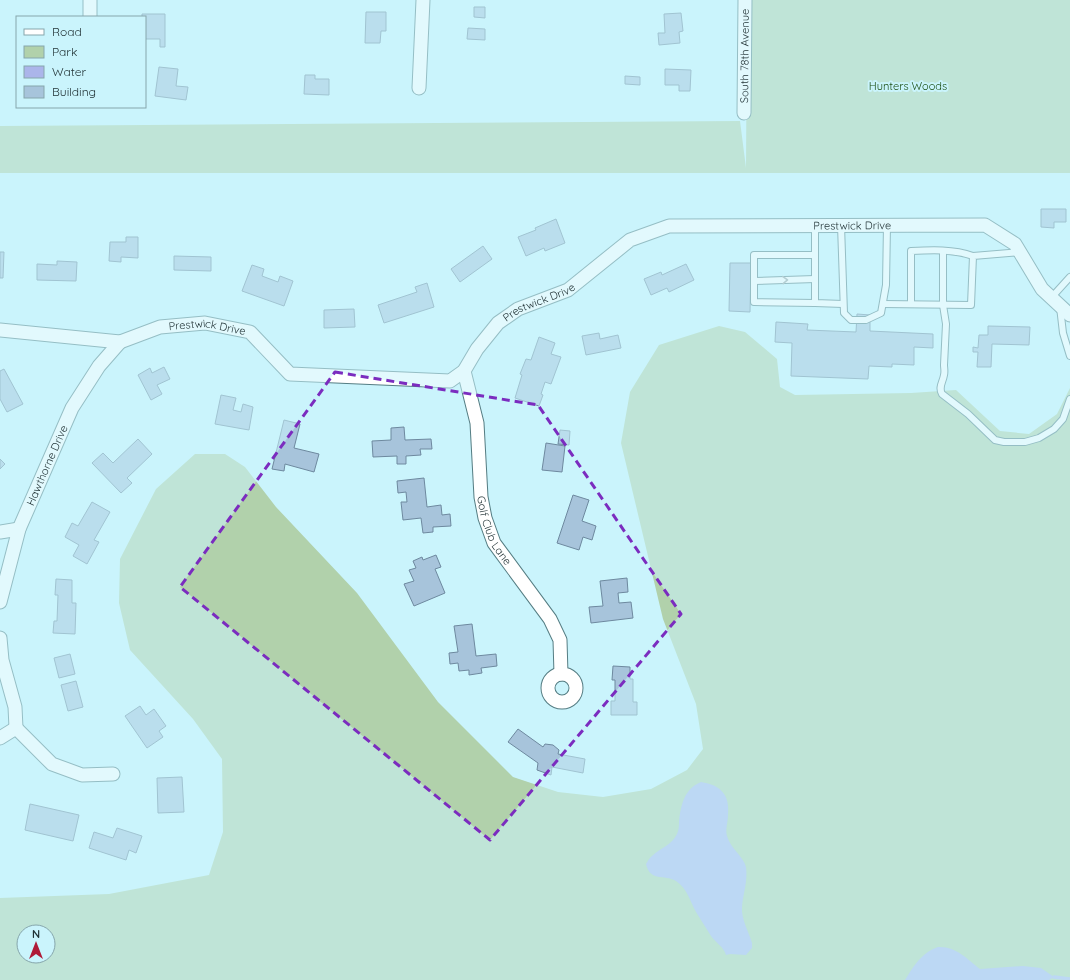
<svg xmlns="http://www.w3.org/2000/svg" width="1070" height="980" font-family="Quicksand,sans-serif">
	<rect width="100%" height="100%" fill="#caf4fc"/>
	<g fill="#b1d1ab" fill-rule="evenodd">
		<polygon points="747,0 1070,0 1070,173 0,173 0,126 740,121 746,168"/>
		<path d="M719,326L745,332L777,359L780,387L795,395L911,393L956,390L1000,431L1029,434L1057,414L1070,388V980H0V898L109,894L209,875L223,832L222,759L193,719L130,650L119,603L120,559L156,489L195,454H225L245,467L276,507L357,593L438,702L513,777L558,792L603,797L651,789L687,770L703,749L696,704L663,619L621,443L630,392L659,345ZM24,932H48V956H24Z"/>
	</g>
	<g fill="#abb5ea">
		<path d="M701,782C721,785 730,795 728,815C728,822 725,829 727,836C730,848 744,857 746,867C748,881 743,894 742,907C741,919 749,932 752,943V948L746,955L730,954L726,955C724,947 716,943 711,936C706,928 701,920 696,912C690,901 687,888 676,881C664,874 650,882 646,864C648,861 649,858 652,856C660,848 672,845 677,834C679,830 679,825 679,821C681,805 684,789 701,782Z"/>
		<path d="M938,947C956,946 967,959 980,969L1023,966L1041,968L1054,977L1049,980H905C914,966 921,953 938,947Z"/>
	</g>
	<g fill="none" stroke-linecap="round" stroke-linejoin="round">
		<polyline stroke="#abb5ea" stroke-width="3.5" points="1054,977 1070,979"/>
	</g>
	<g fill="#a7c4db" stroke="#6e899f">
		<polygon points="474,7 485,7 485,18 474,17"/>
		<polygon points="366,12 386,12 386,31 381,31 380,43 365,43"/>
		<polygon points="681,13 683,31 679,32 680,43 659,45 658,33 665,33 664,14"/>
		<polygon points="142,14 165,14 165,47 160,47 160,39 145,39 145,17 142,17"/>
		<polygon points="468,28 485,29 485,40 467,39"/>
		<polygon points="159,67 178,69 176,86 188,87 186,100 155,96"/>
		<polygon points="665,69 691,70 690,91 679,91 679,85 665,85"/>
		<polygon points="305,75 315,75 315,79 329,79 329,95 304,94"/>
		<polygon points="625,76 640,77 640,85 625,84"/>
		<polygon points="1041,209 1066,209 1066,222 1054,222 1054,228 1041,227"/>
		<polygon points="556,219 565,243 545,251 544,248 526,256 518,237 536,230 535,228"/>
		<polygon points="126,237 138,237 138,258 121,257 121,262 109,261 110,242 126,242"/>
		<polygon points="483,246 492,259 460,282 451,269"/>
		<polygon points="0,252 4,252 3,278 0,278"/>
		<polygon points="174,256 211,257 211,271 174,270"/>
		<polygon points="57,261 77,262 76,281 37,280 37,264 57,265"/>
		<polygon points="730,263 751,263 750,312 729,311"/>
		<polygon points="686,264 694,280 669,292 667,288 651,295 644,279 661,272 662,275"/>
		<polygon points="252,265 264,269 262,276 278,282 280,276 293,281 284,306 242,291"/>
		<polygon points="427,283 434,307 384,323 378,305 417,292 415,287"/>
		<polygon points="354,309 355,327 324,328 324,310"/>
		<polygon points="857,314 870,315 870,331 933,334 933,348 914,347 914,365 892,364 892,367 869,366 868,379 791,376 792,343 775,342 776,322 808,324 807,330 856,332"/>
		<polygon points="988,326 1030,327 1029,345 992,344 991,367 977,367 978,352 973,352 973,347 978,348 979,335 988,335"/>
		<polygon points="599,333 600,339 618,335 621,348 586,355 582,336"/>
		<polygon points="539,337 555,343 551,354 561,357 551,384 545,382 541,394 543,395 539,406 515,398 522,375 520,374 526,359 531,360"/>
		<polygon points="164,367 170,379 157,385 162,394 151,400 138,375 150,368 152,373"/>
		<polygon points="4,369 23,404 7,412 0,399 0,371"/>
		<polygon points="221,395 236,398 233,410 241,412 243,404 253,407 249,430 215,424"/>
		<polygon points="284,420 300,424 294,448 319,454 314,472 285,464 284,471 272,469"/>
		<polygon points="404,427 405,440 431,439 432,449 420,449 421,455 406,456 406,464 397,464 397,456 373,457 372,441 391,440 391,428"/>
		<polygon points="560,430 570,431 569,445 558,444"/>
		<polygon points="138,439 152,454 127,478 132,483 121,493 92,463 103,453 113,463"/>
		<polygon points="546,443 565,446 562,472 542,470"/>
		<polygon points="0,459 5,464 0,469"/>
		<polygon points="424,478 427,507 441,505 442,515 450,514 451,526 433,527 433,532 423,533 421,518 403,520 401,502 407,502 406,492 398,493 397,481"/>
		<polygon points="573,495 589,500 582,521 596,526 592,540 583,537 579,550 557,543"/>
		<polygon points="92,502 110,512 94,540 99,542 87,564 73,556 79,545 65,537 72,523 78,526"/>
		<polygon points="436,555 441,567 435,569 445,593 414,606 404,584 414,581 409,570 416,568 413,561 422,557 423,560"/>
		<polygon points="627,578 628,592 618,593 619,603 631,602 633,618 591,623 589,607 603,606 600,581"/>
		<polygon points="56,579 72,580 72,603 76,603 75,634 53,633 54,621 57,621 58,595 55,595"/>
		<polygon points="472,624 476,656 496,654 497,666 481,668 482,673 469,675 469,670 459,671 458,663 450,664 449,653 458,652 454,626"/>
		<polygon points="70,654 75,674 59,678 54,658"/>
		<polygon points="613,666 630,667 630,679 633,679 633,702 637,702 637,715 611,715 611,701 615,701 615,680 612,680"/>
		<polygon points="76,681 83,707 68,711 61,685"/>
		<polygon points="140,706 146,715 154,709 166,726 159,731 163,737 147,748 125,716"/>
		<polygon points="518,729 543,747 545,744 553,745 559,750 558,754 585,759 583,773 552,767 551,775 537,770 538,763 508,742"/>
		<polygon points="182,777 184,812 158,813 157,778"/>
		<polygon points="30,804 79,815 73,841 25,830"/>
		<polygon points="117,828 142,836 136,853 129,850 126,860 89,848 94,832 113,838"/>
	</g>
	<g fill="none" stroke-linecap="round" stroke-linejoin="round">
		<g stroke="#557d83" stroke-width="8">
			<g id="service">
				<polyline points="841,225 844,313 851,320 866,320 881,313 886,285 887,225"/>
				<polyline points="815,226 815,303 843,304"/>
				<path d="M943,251V305L946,324L944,365C944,368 945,371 944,375C943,382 938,387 942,394L968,414L995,440L1004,442H1025L1039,438L1054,429L1063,419L1070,399"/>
				<polyline points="815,255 754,255 754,302 815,303"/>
				<polyline points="754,281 815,279"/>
				<polyline points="1051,298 1070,277"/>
				<polyline points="883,304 971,305 973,256 1020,252"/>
				<path d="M911,304V251C932,250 953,249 973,256"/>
				<polyline points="1060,307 1063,333 1070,356"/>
			</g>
		</g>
		<g stroke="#557d83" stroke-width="15">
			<g id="minor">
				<polyline points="90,0 90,17"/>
				<polyline points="419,88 423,0"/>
				<path id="s1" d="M744,113L745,0"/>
				<path id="s2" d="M0,330L120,342L160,327L205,323L250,332L290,374L450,381L464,371L477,349L498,323L518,309L568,290L630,240L669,226L985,225L1015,244L1042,289L1070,315"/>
				<path id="s3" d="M464,371L477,423L481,497L485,518L494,543L550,619L560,640L561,674"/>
				<polyline points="0,532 19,529"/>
				<path id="s4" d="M0,602L19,529L72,408L99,366L120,342"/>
				<polyline points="0,638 2,660 15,707 16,728"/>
				<circle cx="562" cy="688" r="14"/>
				<polyline points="16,728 52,764 82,775 113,774"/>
				<polyline points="0,738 16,728"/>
			</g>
		</g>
		<use href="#service" stroke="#fff" stroke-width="6"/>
		<use href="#minor" stroke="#fff" stroke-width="13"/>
	</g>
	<defs><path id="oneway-chevron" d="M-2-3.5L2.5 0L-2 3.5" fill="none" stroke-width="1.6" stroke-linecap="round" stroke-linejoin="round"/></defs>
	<use stroke="#9aa2a3" href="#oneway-chevron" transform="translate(785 280) rotate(-2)"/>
	<path d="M0 0H1070V980H0ZM335,372L538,405L681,614L490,840L180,587Z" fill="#caf4fc" fill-opacity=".55" fill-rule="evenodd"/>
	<path fill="none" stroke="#7b2cbf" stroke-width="3" stroke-dasharray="8 5" stroke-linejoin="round" d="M335,372L538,405L681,614L490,840L180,587Z"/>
	<g text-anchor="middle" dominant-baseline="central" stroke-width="4" stroke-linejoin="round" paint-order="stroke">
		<g font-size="11" fill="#1f3033" stroke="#caf4fc">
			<text stroke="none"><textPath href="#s1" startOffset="57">South 78th Avenue</textPath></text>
			<text stroke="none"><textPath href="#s2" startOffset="931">Prestwick Drive</textPath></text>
			<text stroke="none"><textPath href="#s2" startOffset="595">Prestwick Drive</textPath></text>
			<text stroke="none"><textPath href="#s2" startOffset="211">Prestwick Drive</textPath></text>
			<text stroke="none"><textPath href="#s4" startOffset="145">Hawthorne Drive</textPath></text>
			<text stroke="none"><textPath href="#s3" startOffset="164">Golf Club Lane</textPath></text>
		</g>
		<g font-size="11" fill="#1a4e12" stroke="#caf4fc">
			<text x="908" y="86">Hunters Woods</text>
		</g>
	</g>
	<rect x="16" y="16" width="130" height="92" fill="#caf4fc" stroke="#86a6ac"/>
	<rect x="24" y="29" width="20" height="6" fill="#ffffff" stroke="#86a6ac"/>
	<text x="52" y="36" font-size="12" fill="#1f3033">Road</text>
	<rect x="24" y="46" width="20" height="12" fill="#b1d1ab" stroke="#86a6ac"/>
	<text x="52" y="56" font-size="12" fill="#1f3033">Park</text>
	<rect x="24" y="66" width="20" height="12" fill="#abb5ea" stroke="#86a6ac"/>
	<text x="52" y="76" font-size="12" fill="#1f3033">Water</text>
	<rect x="24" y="86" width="20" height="12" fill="#a7c4db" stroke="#86a6ac"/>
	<text x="52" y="96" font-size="12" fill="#1f3033">Building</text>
	<g transform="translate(36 944)"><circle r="19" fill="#caf4fc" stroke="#86a6ac"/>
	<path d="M0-3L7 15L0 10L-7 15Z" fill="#af1a37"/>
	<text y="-6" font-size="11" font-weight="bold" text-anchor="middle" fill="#1f3033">N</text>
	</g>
</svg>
